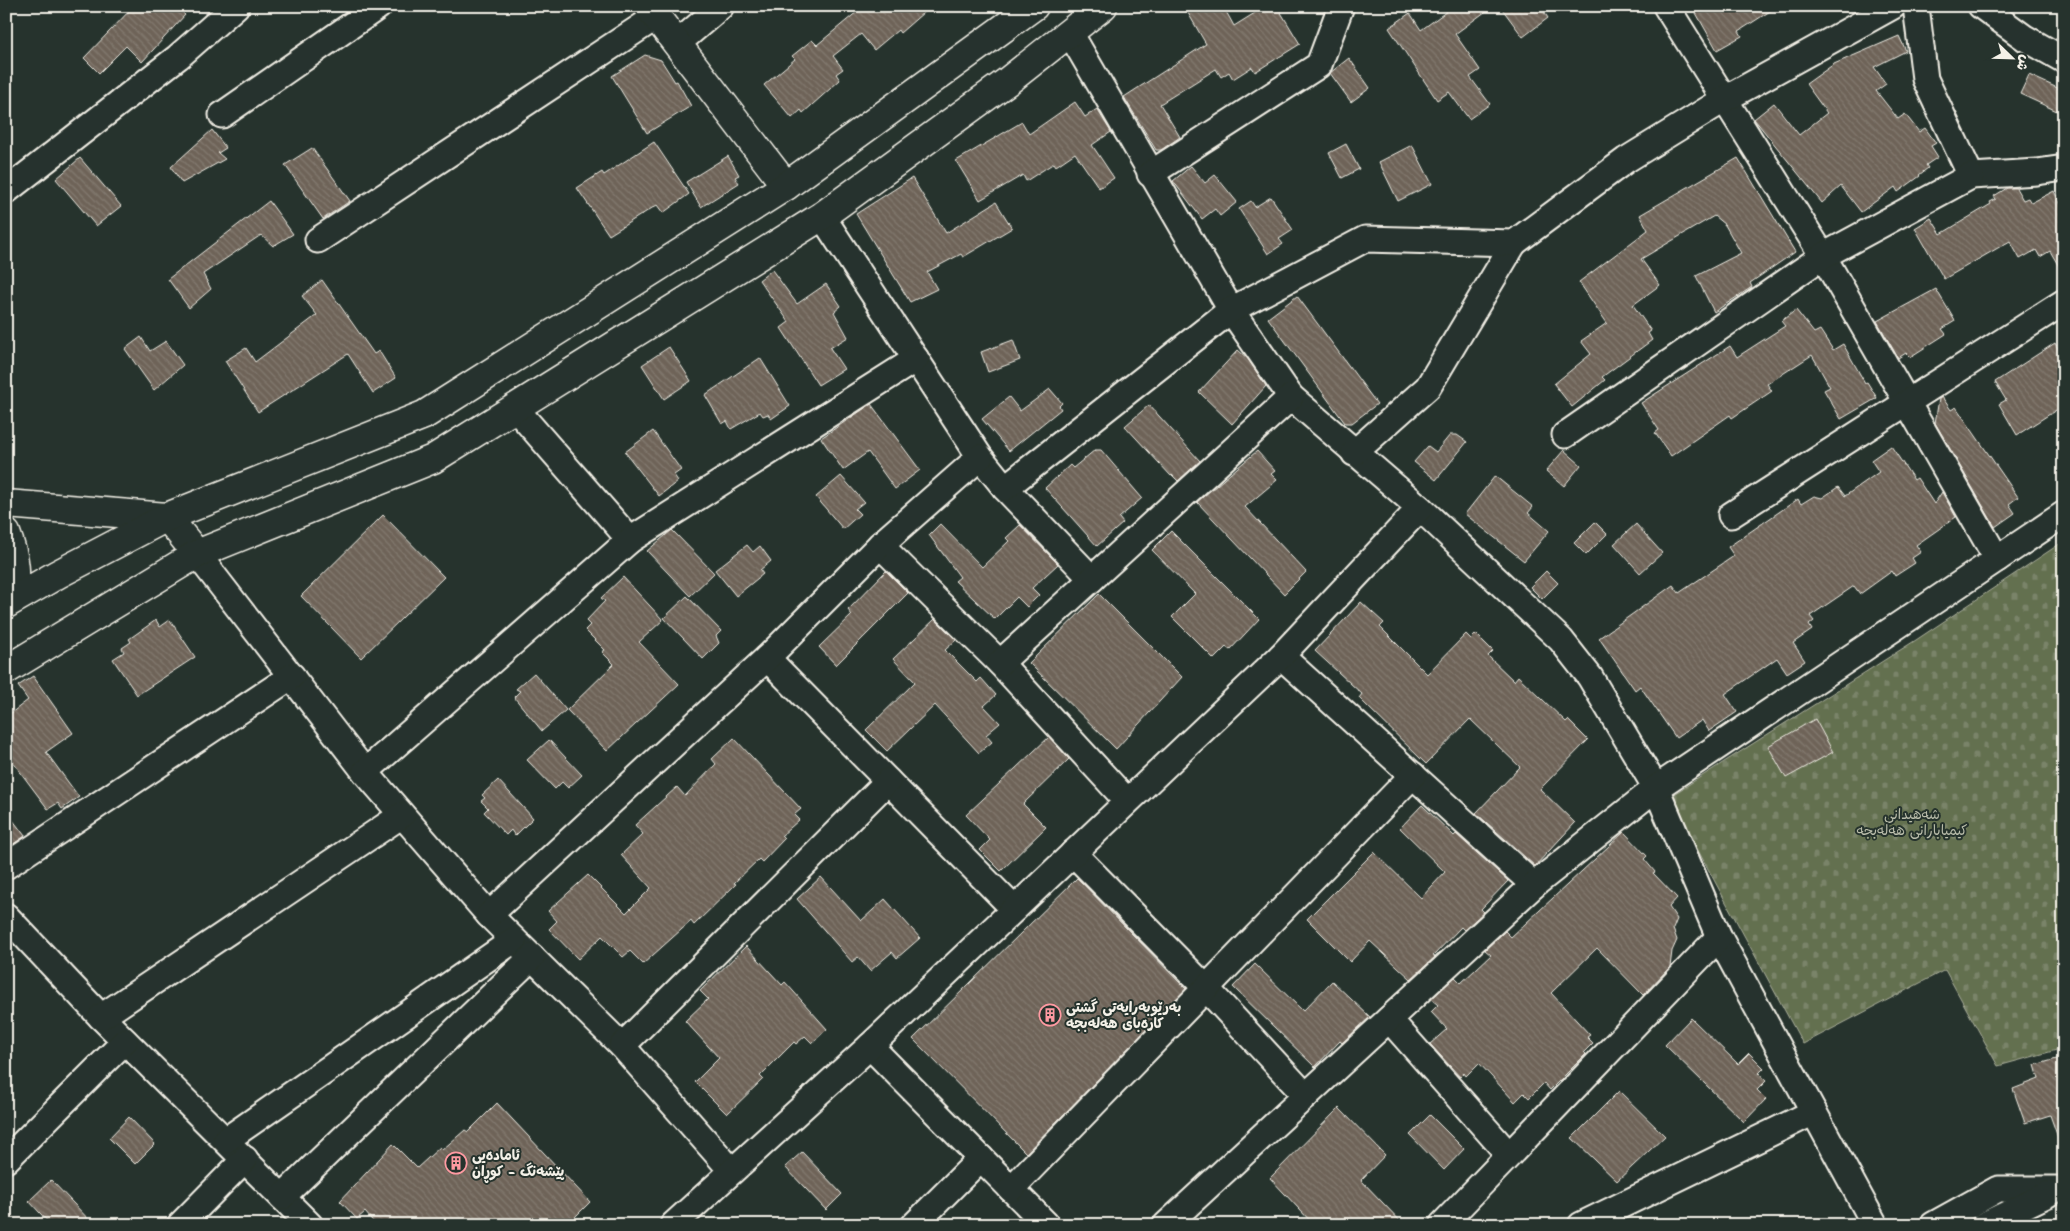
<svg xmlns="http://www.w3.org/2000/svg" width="2070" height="1231" font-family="'Shantell Sans','Playpen Sans Arabic',sans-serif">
	<defs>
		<pattern id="cemetery-stones" width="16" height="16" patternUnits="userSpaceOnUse" patternTransform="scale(1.25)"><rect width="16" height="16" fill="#636f50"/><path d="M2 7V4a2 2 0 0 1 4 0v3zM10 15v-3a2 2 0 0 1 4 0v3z" fill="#7a8469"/></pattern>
		<pattern id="building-back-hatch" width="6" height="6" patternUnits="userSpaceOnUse" patternTransform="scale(1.25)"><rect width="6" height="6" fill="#6e6358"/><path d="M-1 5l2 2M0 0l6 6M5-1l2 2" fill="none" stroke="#837a70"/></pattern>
	</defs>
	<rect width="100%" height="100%" fill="#26332d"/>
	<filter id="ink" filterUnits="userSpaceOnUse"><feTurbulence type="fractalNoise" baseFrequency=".02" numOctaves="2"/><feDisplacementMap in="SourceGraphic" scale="10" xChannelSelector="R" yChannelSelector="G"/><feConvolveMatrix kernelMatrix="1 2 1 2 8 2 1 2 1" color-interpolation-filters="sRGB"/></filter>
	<g filter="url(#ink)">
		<polygon fill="url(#cemetery-stones)" stroke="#acb09c" points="2064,541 2064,1048 1998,1066 1945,970 1803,1044 1669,797 1916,640"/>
		<g fill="url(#building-back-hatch)" stroke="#f4f1e8">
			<polygon points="134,6 176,6 185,15 142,62 126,46 99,73 84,58"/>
			<polygon points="864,6 931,6 900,33 898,30 874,50 861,34 833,56 843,69 836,74 840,80 803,113 801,110 792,118 764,85 795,59 792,56 812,40 817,45"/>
			<polygon points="1184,6 1223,6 1234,26 1266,6 1277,6 1300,44 1255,72 1252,67 1233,79 1229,72 1221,77 1216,69 1160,104 1180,137 1161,150 1156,150 1124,97 1206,44"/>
			<polygon points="1454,6 1493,6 1455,34 1480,70 1470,77 1490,104 1469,119 1449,92 1437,100 1389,28 1410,13 1421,30"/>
			<polygon points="1500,6 1540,6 1548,18 1523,37"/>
			<polygon points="1692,6 1778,6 1739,31 1742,36 1717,50"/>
			<polygon points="1899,36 1906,51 1874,67 1886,84 1876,91 1898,119 1905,114 1919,132 1925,128 1936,143 1931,146 1938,157 1926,165 1928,168 1919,175 1920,176 1898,192 1895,187 1861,212 1841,186 1822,203 1754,119 1774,103 1799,135 1827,113 1806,84 1834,64"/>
			<polygon points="645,55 661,60 675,82 677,81 691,106 647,133 612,76"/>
			<polygon points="1349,58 1370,88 1351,102 1330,73"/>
			<polygon points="2029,75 2064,91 2064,102 2059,112 2020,94"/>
			<polygon points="1075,102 1085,117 1097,109 1111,132 1092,145 1114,178 1099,188 1075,153 1056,166 1054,163 1026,181 1023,175 980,200 956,161 1022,122 1029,134"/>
			<polygon points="212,130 226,148 218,153 225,159 182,183 171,167"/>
			<polygon points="654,142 689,194 663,213 657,205 609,235 577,188 602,172 604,175"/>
			<polygon points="1346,144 1359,169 1342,178 1329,153"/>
			<polygon points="1412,145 1432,184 1398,201 1379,162"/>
			<polygon points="312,148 350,201 323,219 285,165"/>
			<polygon points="728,156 739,175 735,177 739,183 701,207 686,182"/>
			<polygon points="80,158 121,206 96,226 56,179"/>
			<polygon points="1738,158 1795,252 1750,283 1752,287 1714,312 1696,276 1741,253 1725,225 1714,216 1641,259 1660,285 1633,305 1651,331 1648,333 1652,340 1602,377 1605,380 1572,407 1554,384 1591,354 1581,341 1607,323 1579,282 1648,230 1640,215"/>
			<polygon points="1191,166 1205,183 1215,175 1237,202 1220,216 1215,209 1202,219 1173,181"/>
			<polygon points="912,178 946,233 996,202 1012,228 963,257 961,254 927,272 937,289 910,302 856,214"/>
			<polygon points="2007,188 2016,188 2023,200 2028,198 2031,203 2054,191 2064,211 2064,275 2050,251 2040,257 2036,250 2020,259 2010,241 1944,279 1915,228 1931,218 1941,234 1991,204 1990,202 1996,199 1994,196"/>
			<polygon points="1271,197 1293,230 1279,239 1283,244 1268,254 1239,209 1251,201 1255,207"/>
			<polygon points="269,201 293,234 273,246 261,235 203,274 211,289 189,308 168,279"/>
			<polygon points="772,270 797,304 826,284 841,306 834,312 848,337 830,348 844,369 818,385 781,328 789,322 759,280"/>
			<polygon points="322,280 374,354 379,351 396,378 373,393 348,354 258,412 225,361 246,348 255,362 317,315 302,296"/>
			<polygon points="1936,289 1955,321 1942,329 1946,334 1910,357 1906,353 1898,358 1877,321"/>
			<polygon points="1297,296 1377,404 1352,423 1345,423 1268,318"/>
			<polygon points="1796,310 1814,333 1820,330 1833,350 1843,344 1865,383 1867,382 1877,398 1841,419 1824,390 1830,387 1812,355 1767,384 1772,391 1732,418 1730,415 1671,456 1655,433 1659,430 1641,403 1730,346 1737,357 1785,326 1781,321"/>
			<polygon points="141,337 150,351 166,341 183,365 154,390 125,349"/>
			<polygon points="1013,340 1020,360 988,372 981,352"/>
			<polygon points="2055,343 2064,358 2064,405 2017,435 1999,404 2006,400 1995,382"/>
			<polygon points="669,347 691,381 664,399 642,365"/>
			<polygon points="1238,350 1248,359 1266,386 1232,424 1199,392"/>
			<polygon points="760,358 790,406 771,419 768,414 763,416 760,412 731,429 727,421 722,424 705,395"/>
			<polygon points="1050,389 1062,403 1059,406 1061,409 1009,451 982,419 1009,397 1020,411"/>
			<polygon points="1942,397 1951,410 1956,407 2018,497 2009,504 2015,513 1995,527 1935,423 1939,399"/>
			<polygon points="871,404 920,470 895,489 868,452 843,470 821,438"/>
			<polygon points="1149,405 1200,461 1178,481 1172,475 1171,476 1125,426"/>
			<polygon points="653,431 681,470 674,475 678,481 659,496 625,452"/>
			<polygon points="1450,435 1457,435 1467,442 1436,480 1414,462 1428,446 1436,452"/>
			<polygon points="1891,446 1914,480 1917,478 1934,504 1942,492 1956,517 1916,545 1921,552 1912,558 1915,563 1895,576 1892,571 1860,594 1854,586 1810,616 1814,621 1809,625 1812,630 1793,643 1805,661 1787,673 1777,658 1725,694 1737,712 1709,731 1702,720 1676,738 1640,686 1635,690 1599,638 1673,585 1679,593 1734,556 1728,547 1798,499 1801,504 1814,496 1822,498 1838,487 1845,496 1879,472 1871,460"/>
			<polygon points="1095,450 1101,450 1142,498 1119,518 1123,523 1097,546 1045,488 1070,465 1073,468"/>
			<polygon points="1564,450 1581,465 1564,486 1546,471"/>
			<polygon points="1257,451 1275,471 1271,474 1277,480 1245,507 1306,572 1284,594 1197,502"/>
			<polygon points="841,476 864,502 855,509 860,514 843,529 816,497"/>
			<polygon points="1495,476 1533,507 1528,513 1549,531 1524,561 1465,514"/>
			<polygon points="383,515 444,577 361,658 301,596"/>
			<polygon points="1595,522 1607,534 1586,555 1574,543"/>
			<polygon points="940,524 982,567 1009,541 1006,538 1020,525 1058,564 1032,588 1039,595 1027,607 1017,597 995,619 955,581 960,577 929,535"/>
			<polygon points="1636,524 1662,553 1640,573 1614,544"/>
			<polygon points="672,530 714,573 690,596 647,551"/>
			<polygon points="1171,531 1259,619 1230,650 1226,647 1214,659 1172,617 1195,594 1152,550"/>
			<polygon points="747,545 753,552 760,546 771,561 760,570 763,574 736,596 715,570"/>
			<polygon points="886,571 908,593 836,665 819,647 852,615 848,610"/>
			<polygon points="1546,571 1558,583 1542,599 1530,587"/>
			<polygon points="623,577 663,620 639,642 679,684 607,751 567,710 614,664 602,652 605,650 585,630 590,625 586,621 605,601 601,598"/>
			<polygon points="1099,594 1182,677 1116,749 1029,663"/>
			<polygon points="687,596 721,631 716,636 719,643 703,659 664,618"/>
			<polygon points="1361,602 1384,623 1380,627 1427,674 1466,634 1471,639 1476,634 1493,651 1488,656 1514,681 1518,676 1566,722 1568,720 1588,740 1540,789 1575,823 1535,866 1476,813 1520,767 1470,719 1426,764 1359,698 1362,694 1315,651"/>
			<polygon points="935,619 956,640 945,650 977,682 981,678 996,695 984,706 1000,723 986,735 992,742 979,753 935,705 887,751 866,730 915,682 893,659"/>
			<polygon points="156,620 160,627 170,620 195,657 137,695 113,659 124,652 122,648 131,642 129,639"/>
			<polygon points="534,673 566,710 542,731 514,697 520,691 516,689"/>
			<polygon points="33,676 73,733 46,752 79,797 62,809 58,803 48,809 6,753 6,717 28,700 18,686"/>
			<polygon points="1815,719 1833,752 1786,778 1768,746"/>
			<polygon points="1049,737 1069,759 1023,804 1046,827 1001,871 980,850 990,840 966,815"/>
			<polygon points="734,738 801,809 794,815 799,820 781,836 784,839 762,862 759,859 734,883 736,884 694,925 691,921 643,964 630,951 623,957 602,936 578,959 549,929 557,921 548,911 588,875 626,913 651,888 621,855 643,834 635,825 677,787 685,796 716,764 712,759"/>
			<polygon points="549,740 582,775 568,788 562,782 555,789 527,760"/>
			<polygon points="498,780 533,818 515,836 511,830 506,835 484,812 488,808 481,801 485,798 482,795"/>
			<polygon points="1422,805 1454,836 1456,834 1508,881 1481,909 1484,912 1464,930 1461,927 1433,956 1435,957 1411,979 1370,941 1350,962 1307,919 1374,852 1421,898 1445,872 1400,828"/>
			<polygon points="6,811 25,836 6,849"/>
			<polygon points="1624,832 1647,856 1644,859 1655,872 1653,873 1677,898 1669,907 1677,919 1673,929 1677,940 1672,951 1670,967 1643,995 1597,948 1551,993 1590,1035 1587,1037 1593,1043 1584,1052 1586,1054 1550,1090 1544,1083 1529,1098 1524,1093 1515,1102 1479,1063 1466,1076 1464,1073 1460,1077 1430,1044 1447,1029 1431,1012 1438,1005 1431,999 1455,977 1461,983 1491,955 1485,950 1505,931 1511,937"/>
			<polygon points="821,877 861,921 885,899 920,938 897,958 892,952 870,971 858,957 852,962 797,899"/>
			<polygon points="1077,878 1186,989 1026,1153 913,1039"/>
			<polygon points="746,946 782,985 785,982 827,1029 812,1043 805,1036 796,1044 794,1042 760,1076 763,1079 727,1114 695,1082 719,1058 685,1021 708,999 700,991"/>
			<polygon points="1255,964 1303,1011 1332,981 1370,1017 1342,1043 1340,1041 1315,1067 1233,987"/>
			<polygon points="1691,1018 1738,1064 1749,1053 1764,1068 1759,1073 1766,1081 1757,1090 1766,1099 1744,1122 1665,1045"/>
			<polygon points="2064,1057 2064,1146 2061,1146 2050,1115 2025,1123 2013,1089 2039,1079 2035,1065"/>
			<polygon points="1619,1091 1665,1136 1617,1181 1572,1138"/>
			<polygon points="497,1103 590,1202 567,1225 376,1225 365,1212 357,1219 340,1201 393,1144 417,1168 440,1147 442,1150 465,1130 468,1132"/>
			<polygon points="1339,1108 1385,1155 1361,1180 1404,1225 1314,1225 1270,1178"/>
			<polygon points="1430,1115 1464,1149 1444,1170 1410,1135"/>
			<polygon points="129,1117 155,1144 135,1164 109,1138"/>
			<polygon points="802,1152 842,1194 826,1210 785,1167"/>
			<polygon points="51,1180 94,1225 51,1225 29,1201"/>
		</g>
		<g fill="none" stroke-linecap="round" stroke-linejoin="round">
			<g stroke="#f4f1e8" stroke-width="29">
				<g id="street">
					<polyline points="1666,6 1823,256 1997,559"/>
					<polyline points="1916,6 1925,79 1971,176 2037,172 2064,168"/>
					<polyline points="1981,6 2025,38 2064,60"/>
					<polyline points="1070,33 1231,310 1291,397 1420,508 1561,640 1590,677 1656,788 1719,937 1875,1225"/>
					<polyline points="677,44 721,6"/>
					<polyline points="222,115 379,6"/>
					<polyline points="1150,174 1319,65 1341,6"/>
					<polyline points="6,191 178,57 236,6"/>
					<polyline points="822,216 980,457 1005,488 1092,579"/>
					<polyline points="318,240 656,17"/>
					<polyline points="515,408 630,540"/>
					<polyline points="1565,435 1823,256 1971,176"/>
					<polyline points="1354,453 1428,387 1514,243"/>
					<polyline points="1005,488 1231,310 1365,239 1514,243 1626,160 1725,99 1893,6"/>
					<polyline points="1731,515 2064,302"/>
					<polyline points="880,545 1000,663 1127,801"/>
					<polyline points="197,554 365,772 489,915 622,1046 732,1171"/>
					<polyline points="1281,656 1534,885"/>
					<polyline points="767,658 1014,909"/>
					<polyline points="1000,663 1291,397"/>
					<polyline points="365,772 630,540 916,359"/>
					<polyline points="1073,853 1206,988 1306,1096"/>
					<polyline points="6,866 292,676"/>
					<polyline points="489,915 767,658 880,545 980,457"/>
					<polyline points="6,916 101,1017 310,1225"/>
					<polyline points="101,1017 402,815"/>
					<polyline points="1389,1019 1509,1155"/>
					<polyline points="622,1046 888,781"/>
					<polyline points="870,1046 1047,1225"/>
					<polyline points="226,1140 514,940"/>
					<polyline points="6,1160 125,1041"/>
					<polyline points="1011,1189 1413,775"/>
					<polyline points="282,1197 532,957"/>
					<polyline points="180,1225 245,1159"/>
					<polyline points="673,1225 870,1046 1281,656 1420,508"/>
					<polyline points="914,1225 981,1158"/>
					<polyline points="1166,1225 1534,885 1656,788 2064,514"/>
					<polyline points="1442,1225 1719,937"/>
					<polyline points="1581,1225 1814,1112"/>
					<polyline points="1933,1225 1998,1189 2058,1189"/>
					<polyline points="1984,1225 2048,1194"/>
				</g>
			</g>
			<g stroke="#f4f1e8" stroke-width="31">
				<g id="secondary">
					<polyline points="648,6 786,186"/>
					<polyline points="6,504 167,517 197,554"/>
					<path d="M6,533C15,557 19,576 10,601"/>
					<polyline points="6,604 58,574 167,517 424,415 440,405 786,186 1034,6"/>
					<polyline points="6,670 197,554 433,459 822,216 1008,81 1103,6"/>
				</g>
			</g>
			<use href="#street" stroke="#26332d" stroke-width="25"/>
			<use href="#secondary" stroke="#26332d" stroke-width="28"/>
		</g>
	</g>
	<defs>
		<g id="building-ring" transform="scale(1.125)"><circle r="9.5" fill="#26332d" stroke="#ff9aa2" stroke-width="1.5"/><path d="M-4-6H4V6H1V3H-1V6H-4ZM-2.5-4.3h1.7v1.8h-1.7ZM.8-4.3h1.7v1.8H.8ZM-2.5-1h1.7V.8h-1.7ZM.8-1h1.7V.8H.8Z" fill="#ff9aa2"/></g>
	</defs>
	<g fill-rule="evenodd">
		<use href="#building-ring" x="1050" y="1015"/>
		<use href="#building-ring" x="456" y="1163"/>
	</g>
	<g text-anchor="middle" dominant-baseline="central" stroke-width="4" stroke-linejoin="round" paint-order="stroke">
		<g font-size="14" fill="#babdab" stroke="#26332d">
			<text x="1912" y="814">شەھیدانی<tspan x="1912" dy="16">کیمیابارانی ھەلەبجە</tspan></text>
		</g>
		<g font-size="14" font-weight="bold" fill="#f4f1e8" stroke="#26332d" text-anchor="start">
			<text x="1066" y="1007">بەرێوبەرایەتی گشتی<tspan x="1066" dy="16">کارەبای هەلەبجە</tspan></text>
			<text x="472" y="1155">ئامادەیی<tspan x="472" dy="16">پێشەنگ - کوڕان</tspan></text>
		</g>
	</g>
	<rect width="2070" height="1231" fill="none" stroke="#26332d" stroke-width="25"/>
	<rect x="12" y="12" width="2045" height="1206" fill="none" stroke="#f4f1e8" stroke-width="2" filter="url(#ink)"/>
	<g transform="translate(2012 58) rotate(113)" stroke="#26332d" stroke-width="4" paint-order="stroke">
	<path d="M0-4L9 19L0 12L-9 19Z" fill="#f4f1e8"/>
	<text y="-8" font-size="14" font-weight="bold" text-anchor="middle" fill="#f4f1e8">ش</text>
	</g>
</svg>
